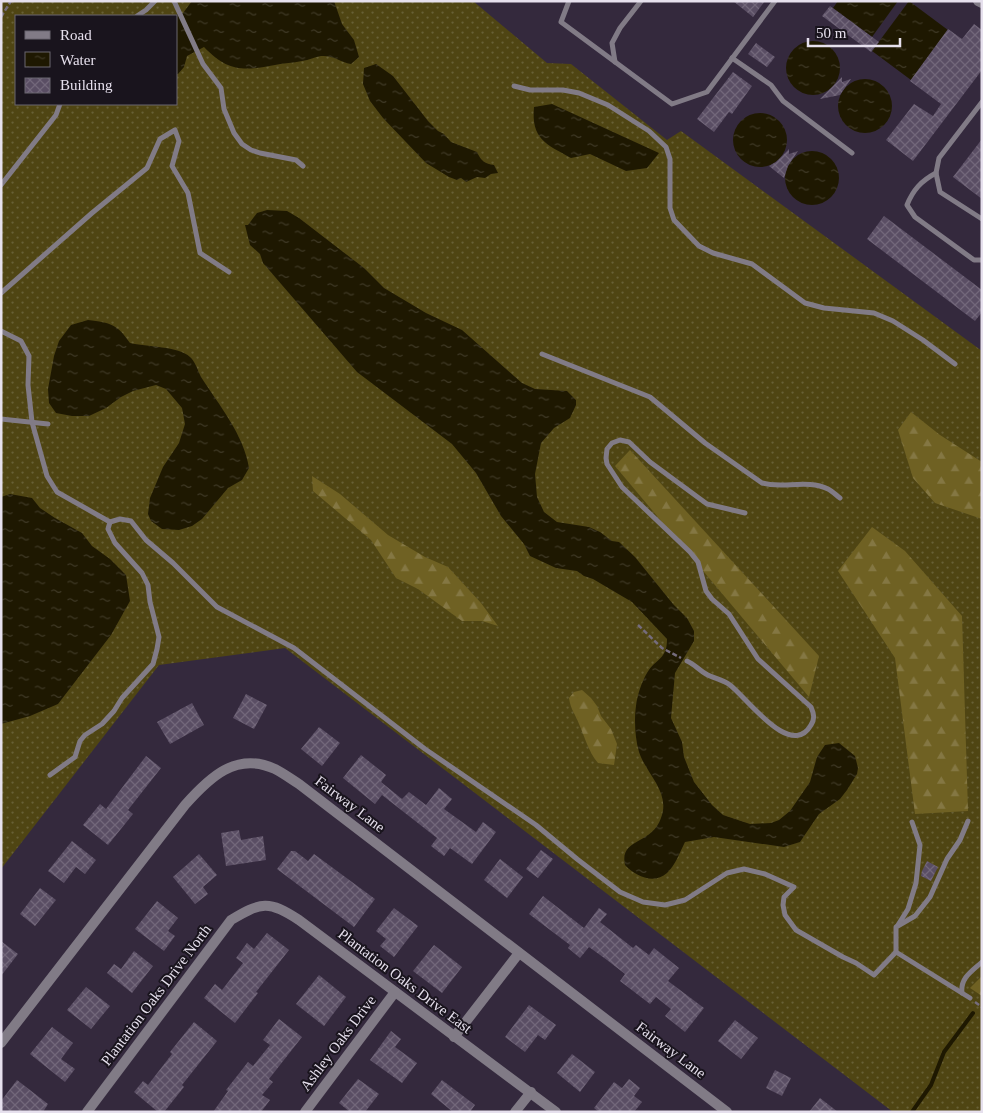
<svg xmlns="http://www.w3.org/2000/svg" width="983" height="1113" font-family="'Times New Roman',serif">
	<defs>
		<pattern id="grass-dots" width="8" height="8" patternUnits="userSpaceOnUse" patternTransform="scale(1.25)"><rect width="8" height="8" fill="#4f4513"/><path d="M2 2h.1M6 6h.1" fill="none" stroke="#686036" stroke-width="1.8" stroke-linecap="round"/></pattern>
		<pattern id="forest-firs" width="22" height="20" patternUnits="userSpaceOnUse" patternTransform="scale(1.25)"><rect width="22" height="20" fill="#6f6123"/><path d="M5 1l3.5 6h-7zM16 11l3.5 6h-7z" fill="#847743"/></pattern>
		<pattern id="water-ripples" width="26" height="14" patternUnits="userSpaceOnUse" patternTransform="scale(1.25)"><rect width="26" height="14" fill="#1e1801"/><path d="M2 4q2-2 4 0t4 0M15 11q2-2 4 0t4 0" fill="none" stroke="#3f3926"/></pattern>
		<pattern id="building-cross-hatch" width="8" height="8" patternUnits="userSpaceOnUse" patternTransform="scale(1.25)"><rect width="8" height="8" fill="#5a4e64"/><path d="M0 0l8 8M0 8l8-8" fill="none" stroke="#72677a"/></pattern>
	</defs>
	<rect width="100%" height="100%" fill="#34293d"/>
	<path fill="url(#grass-dots)" fill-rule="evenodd" d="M1,1H473L547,63L571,64L667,140L681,131L982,351V1112H893L285,648L159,665L1,869ZM16,16H176V104H16Z"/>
	<g fill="url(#forest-firs)">
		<polygon points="911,412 940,435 982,462 982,519 935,503 913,478 898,430"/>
		<polygon points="630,450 819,656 809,697 615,466"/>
		<polygon points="312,476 340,494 388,535 425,557 448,567 481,603 498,626 482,621 462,621 418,589 396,578 371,540 313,491"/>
		<polygon points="872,527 905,551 962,616 968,811 915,814 895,658 838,571"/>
		<path d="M582,690L591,698L597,706L601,716L611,729L617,744L614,765L598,763C588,751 585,737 579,724C575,713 571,711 569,698L574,692Z"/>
		<polygon points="982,976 982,996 970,988"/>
	</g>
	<g fill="url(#water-ripples)">
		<path d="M192,1H334L342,24L354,40L359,57L351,64C340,62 333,55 321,56C315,57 309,60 302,61C293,63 284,63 275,65C243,71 228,72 204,47L187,56L184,67L178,74H176V16H170L183,13Z"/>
		<polygon points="838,1 898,1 872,37 833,8"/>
		<polygon points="909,1 948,30 911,80 872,51"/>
		<circle cx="813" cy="68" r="27"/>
		<path d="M376,64L393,76L428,121L438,131L444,134L451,142L477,152C481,161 485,164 494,165L498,173L491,174L485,178L477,177L466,182L461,178L457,180L449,177L426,163L383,118L370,101L363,84L364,68Z"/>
		<circle cx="865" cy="106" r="27"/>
		<path d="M552,104L659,153L647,168L626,171L590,154L571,158C546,144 531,139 534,107Z"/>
		<circle cx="760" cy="140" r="27"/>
		<circle cx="812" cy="178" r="27"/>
		<path d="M267,210L287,211L299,218L364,268L384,288L426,313L462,330L522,383L535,389L567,391L576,400V405L570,418L554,428L541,443L535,474L537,497L544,512L557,522L589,527L600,532L612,541L619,542L635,557L673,604L687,618L694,631V641L675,673L671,718L682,742L684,757L694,782L712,805L723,815L750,824L771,823L779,820L790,811L810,782L817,757L825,745L839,743L855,756L858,768L857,774L847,790L840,799L819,814L800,842L784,847L714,837L685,842C680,852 675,866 667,873C654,885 635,876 625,865C619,838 652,845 661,818C671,792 646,774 639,752C635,738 634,720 636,706C637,696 642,681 647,673C656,658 667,660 667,639L632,602L615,592L593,579L584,576L577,571L556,568L530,556L524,544L501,516L476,473L452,444L357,372L263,263L260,254L250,245L245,225H248L257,213Z"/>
		<path d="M88,320C111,323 117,324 130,343C146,347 179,346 190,357C195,361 198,371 201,377C219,405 244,435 249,468L242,480L228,488L202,519L192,526L179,530L162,529L151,521L148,514L150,498L163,467L179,443L185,424L182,408L166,389L156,385L133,391L121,397L106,408L89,416H72L56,413L49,403L48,389L54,356L59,341L71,325Z"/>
		<polygon points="10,494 32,498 40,508 55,518 82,533 92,546 110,559 126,575 130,601 111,635 58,704 30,716 1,724 1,497"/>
	</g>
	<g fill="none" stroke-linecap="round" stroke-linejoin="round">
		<polyline stroke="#1e1801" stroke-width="4" points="912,1112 931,1085 944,1052 973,1013"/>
	</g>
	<g fill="url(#building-cross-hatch)">
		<polygon points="733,1 765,1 753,17"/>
		<polygon points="830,6 879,42 871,52 822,16"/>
		<polygon points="974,24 982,30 982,70 913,161 886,140 914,104 933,116 941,104 910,81 948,29 962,39"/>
		<polygon points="756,43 775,57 767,67 748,54"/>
		<polygon points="733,72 752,86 732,114 729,112 714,132 697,119"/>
		<polygon points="842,77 842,82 851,79 840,95 820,99"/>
		<polygon points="982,139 982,199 953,177"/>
		<polygon points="789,149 789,154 798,151 788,166 784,178 769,166 776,162"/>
		<polygon points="884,216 982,290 982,312 975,321 867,239"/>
		<polygon points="246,694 267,705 254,729 233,718"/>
		<polygon points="192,703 204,725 170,744 157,722"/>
		<polygon points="319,727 340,743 322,766 301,749"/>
		<polygon points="361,755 386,775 381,782 402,799 409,792 426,805 439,788 452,799 444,809 476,832 483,822 496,832 472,864 450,848 444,856 431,846 437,838 382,795 375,804 343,778"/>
		<polygon points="146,756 161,768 128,810 133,814 108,845 83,825 100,804 106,809"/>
		<polygon points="239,830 241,840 263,836 266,860 226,866 221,833"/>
		<polygon points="72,841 96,860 85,874 76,867 64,883 48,871"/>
		<polygon points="541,850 553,859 538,878 526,869"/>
		<polygon points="291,851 295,851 308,861 314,854 375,899 354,927 277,869"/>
		<polygon points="199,854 217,875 203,887 208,894 195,904 173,877"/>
		<polygon points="500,859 523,877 507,898 484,880"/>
		<polygon points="927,861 938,867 931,881 921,876 922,871"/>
		<polygon points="40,888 56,900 35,926 20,914"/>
		<polygon points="543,896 584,928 599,908 607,914 600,922 633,948 636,945 649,955 654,948 679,968 668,981 704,1008 685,1032 665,1016 671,1009 656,997 650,1004 620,981 625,974 607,960 589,947 580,958 568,948 570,945 529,914"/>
		<polygon points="157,901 178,918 168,931 175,936 164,951 135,929"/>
		<polygon points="394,908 418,926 394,957 380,946 386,939 376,931"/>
		<polygon points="267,933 289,950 256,992 258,993 235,1023 204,998 215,984 222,990 243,963 236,958 247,943 254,949"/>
		<polygon points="1,941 18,954 1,976"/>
		<polygon points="434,945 462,967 442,993 413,971"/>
		<polygon points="134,951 153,966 132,993 107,973 114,964 121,969"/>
		<polygon points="319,975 346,997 324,1026 296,1004"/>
		<polygon points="86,987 110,1006 91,1029 67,1010"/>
		<polygon points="529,1005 556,1025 545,1040 538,1035 525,1052 505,1037"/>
		<polygon points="279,1019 302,1037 269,1079 273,1082 262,1095 270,1100 261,1112 213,1112 228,1091 226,1090 248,1062 253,1066 270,1045 263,1040"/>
		<polygon points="735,1020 758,1038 741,1059 718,1041"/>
		<polygon points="194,1022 217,1041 182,1085 184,1087 164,1112 158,1112 134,1092 143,1081 148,1085 172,1054 170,1052"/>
		<polygon points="52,1027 73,1043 61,1059 75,1069 65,1082 30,1054"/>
		<polygon points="391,1031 401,1039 395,1047 417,1063 402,1083 370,1060"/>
		<polygon points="572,1054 595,1072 580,1092 557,1073"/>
		<polygon points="775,1070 791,1078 782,1096 766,1088"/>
		<polygon points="358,1079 379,1094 365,1112 350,1112 339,1103"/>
		<polygon points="629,1079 640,1088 634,1096 642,1102 634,1112 599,1112 594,1108 614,1082 622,1088"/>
		<polygon points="17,1080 48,1104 43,1112 1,1112 1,1101"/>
		<polygon points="442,1080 475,1105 470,1112 453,1112 431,1094"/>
		<polygon points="820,1098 838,1112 809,1112"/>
	</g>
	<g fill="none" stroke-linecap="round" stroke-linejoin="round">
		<g stroke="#756c7d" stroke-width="2.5" stroke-dasharray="5 2.5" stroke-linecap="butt">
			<polyline points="1,17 11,1"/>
			<polyline points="638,625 662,648 681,658"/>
			<polyline points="975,1002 982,1007"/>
		</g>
		<g stroke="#817b86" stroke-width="5">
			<polyline points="174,1 203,64 221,88 224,109 234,133 242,144 251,150 260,153 296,160 303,166"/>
			<polyline points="569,1 561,22 672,104 707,92 775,1"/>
			<polyline points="137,16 146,10 155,1"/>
			<polyline points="732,58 771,85 783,101 852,153"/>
			<polyline points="615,62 612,43 620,28 641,1"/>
			<polyline points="514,86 530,90 563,90 579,93 608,105 649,131 666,147 670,159 670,208 674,220 699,246 713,253 752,264 805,303 824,308 874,313 893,321 923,340 955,364"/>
			<polyline points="982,102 939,158 936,173 940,192 982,219"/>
			<path d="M936,173C921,181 913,190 907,205L915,217L974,260H982"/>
			<polyline points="1,185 56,115 60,104"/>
			<polyline points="1,293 92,213 147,168 160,139 175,130 179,141 172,166 188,193 200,253 229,272"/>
			<polyline points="1,331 21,341 29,356 28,385 32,422 47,476 57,492 110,522 120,519 131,521 146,540 173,563 217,607 294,648 425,749 536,825 577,859 620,892 643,902 665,905 685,900 727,873 744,869 765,874 794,887 784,897 783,905 785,915 796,930 843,957 856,963 874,975 896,952 970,998"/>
			<path d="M542,354L650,397L705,443L762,483C782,489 808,479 828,489C832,491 836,495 840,498"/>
			<polyline points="1,419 48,424"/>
			<path d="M687,661C694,664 699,670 706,674C713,678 723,680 730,685C747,698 791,760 811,725C815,719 814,714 811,707L758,659L729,614L712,599L706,591L698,562L690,552L622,487L607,464L606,458L607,449L612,443L620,440L629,442L650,462L707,504L745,513"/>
			<polyline points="50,775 75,757 80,741 85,735 102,724 114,711 122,698 153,664 157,649 159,637 150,602 148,585 142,573 115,543 108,529 110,522"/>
			<polyline points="898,925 908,909 916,883 920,845 912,822"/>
			<polyline points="896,952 896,927 915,916 930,897 947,859 960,840 968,821"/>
			<path d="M962,993C960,978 972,971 982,962"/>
		</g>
		<g stroke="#817b86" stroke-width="10">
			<polyline points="978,1 982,3"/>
			<polyline points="454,1037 519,953"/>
			<path d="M1,1043L185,805C209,778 236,751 275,769C283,773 291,779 299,784L727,1112"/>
			<path d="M87,1112L231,920C261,902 269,900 299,920L556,1112"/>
			<polyline points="305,1112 395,992"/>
			<polyline points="515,1112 531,1092"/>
		</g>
	</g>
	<g text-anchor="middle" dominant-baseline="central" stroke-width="4" stroke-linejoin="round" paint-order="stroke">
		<g font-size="15" fill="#e6e0ed" stroke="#19141d">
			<text transform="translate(350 804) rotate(37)">Fairway Lane</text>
			<text transform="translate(405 981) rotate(37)">Plantation Oaks Drive East</text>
			<text transform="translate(156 995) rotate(-53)">Plantation Oaks Drive North</text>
			<text transform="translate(338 1043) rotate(-53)">Ashley Oaks Drive</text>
			<text transform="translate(671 1050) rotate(37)">Fairway Lane</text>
		</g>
	</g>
	<rect width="983" height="1113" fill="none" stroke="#e6e0ed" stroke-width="5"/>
	<rect x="15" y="15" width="162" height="90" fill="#19141d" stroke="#6b6670"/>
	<rect x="25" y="31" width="25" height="8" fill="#817b86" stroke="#6b6670"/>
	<text x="60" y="40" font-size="15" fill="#e6e0ed">Road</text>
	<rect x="25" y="52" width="25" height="15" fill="url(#water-ripples)" stroke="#6b6670"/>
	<text x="60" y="65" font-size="15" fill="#e6e0ed">Water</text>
	<rect x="25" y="78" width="25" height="15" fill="url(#building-cross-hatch)" stroke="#6b6670"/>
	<text x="60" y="90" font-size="15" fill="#e6e0ed">Building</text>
	<path d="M808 38v8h92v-8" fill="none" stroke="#e6e0ed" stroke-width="2.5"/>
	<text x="816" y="38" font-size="15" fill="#e6e0ed" stroke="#19141d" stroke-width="4" paint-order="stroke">50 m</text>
</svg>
